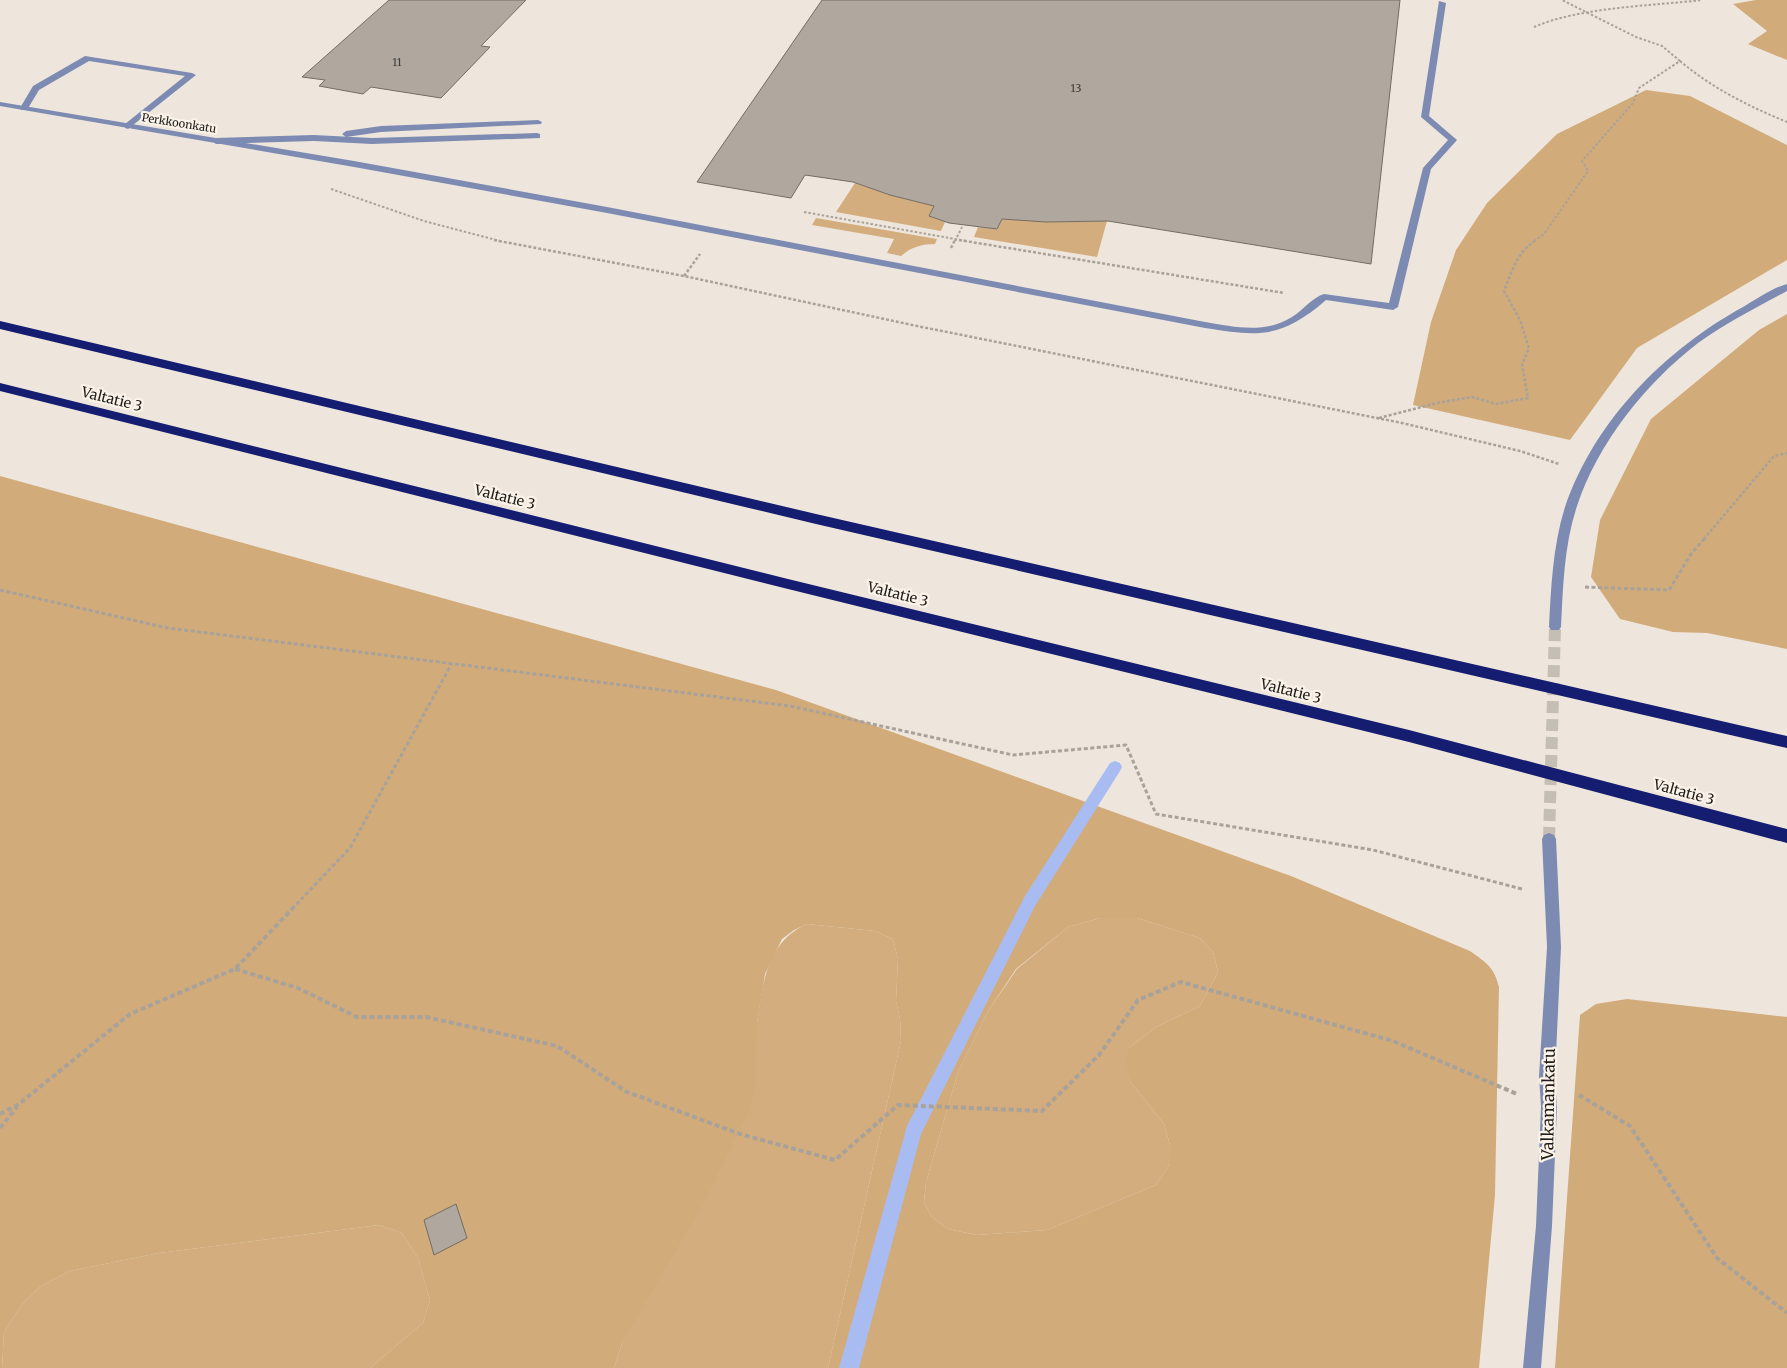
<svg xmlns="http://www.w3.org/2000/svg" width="1787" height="1368" font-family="Merriweather,serif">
	<rect width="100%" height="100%" fill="#eee6dc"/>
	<g fill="#d3ad7d">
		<polygon points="855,183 890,195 934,206 929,216 945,222 941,231 836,212"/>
		<polygon points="1003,217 1046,222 1107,221 1097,257 974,237 978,227 997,229"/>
		<path d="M816,218L937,239L935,244C922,244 911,247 901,256L887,253L894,239L812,225Z"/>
		<polygon points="1100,918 1137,918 1200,938 1213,952 1218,972 1200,1006 1156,1027 1129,1048 1130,1081 1164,1124 1170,1145 1170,1164 1156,1185 1047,1230 977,1235 948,1229 931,1216 924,1202 926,1182 958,1072 988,1011 1017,969 1068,927"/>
		<path d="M807,924L875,931L893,939L898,959L896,1001L900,1019L901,1041L828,1368H614L622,1343L757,1023C763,984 766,942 807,924Z"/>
		<polygon points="379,1225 402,1233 418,1258 430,1300 423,1323 370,1368 2,1368 4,1332 22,1304 41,1286 70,1271 159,1253"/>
	</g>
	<g fill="#d2ab7a" fill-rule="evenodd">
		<polygon points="1756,0 1787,0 1787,60 1748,44 1767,31 1733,4"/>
		<polygon points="1646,90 1690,96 1787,145 1787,260 1637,348 1570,440 1413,405 1431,322 1456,250 1487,203 1557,134"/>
		<polygon points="1787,314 1787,649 1707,633 1673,632 1620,619 1591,577 1600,520 1651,419 1759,330"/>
		<path d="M0,476L776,690L1291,876L1470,951C1487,963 1494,967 1499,987L1495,1195L1479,1368H828L901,1041L900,1019L896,1001L898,959L893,939L875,931L807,924L794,930L782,939L765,974L757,1023L755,1088L750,1109L703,1204L622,1343L614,1368H370L423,1323L430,1300L418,1258L402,1233L379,1225L159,1253L70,1271L41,1286L22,1304L4,1332L2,1368H0ZM1100,918H1137L1200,938L1213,952L1218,972L1200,1006L1156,1027L1129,1048L1126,1062L1130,1081L1164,1124L1170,1145V1164L1156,1185L1047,1230L977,1235L948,1229L931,1216L924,1202L926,1182L958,1072L988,1011L1016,969L1068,927Z"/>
		<polygon points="1627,999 1787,1017 1787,1368 1555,1368 1580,1015 1596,1004"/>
	</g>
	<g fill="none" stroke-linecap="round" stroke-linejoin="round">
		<polygon fill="#a9bcf2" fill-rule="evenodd" points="1115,761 1120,763 1122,767 1120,771 1035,906 921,1134 859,1368 839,1368 907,1126 1025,896 1110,763"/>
	</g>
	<g fill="#b0a89f" stroke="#736c63">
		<polygon points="389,0 526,0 481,46 490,47 441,98 371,87 363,94 319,86 325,80 302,77"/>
		<polygon points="822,0 1400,0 1371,264 1108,221 1046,222 1002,219 997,229 949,223 929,216 934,206 890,195 853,182 805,175 791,198 697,182"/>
		<polygon points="456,1204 467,1238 434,1255 424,1220"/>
	</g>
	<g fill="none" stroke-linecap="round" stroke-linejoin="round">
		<polyline stroke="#c4beb5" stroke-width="12" stroke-dasharray="12 6" stroke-linecap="butt" points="1549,839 1555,627"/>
		<g stroke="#a8a29a" stroke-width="2" stroke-dasharray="2.5 2" stroke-linecap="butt">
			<path d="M1534,27C1580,7 1651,6 1702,0"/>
			<path d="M1680,61C1712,88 1748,106 1787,122"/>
			<polyline points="331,189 424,221 500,241"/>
			<polyline points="804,212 966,241"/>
			<polyline points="955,241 962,227"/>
			<polyline points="1534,241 1544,234 1588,171 1582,161 1633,103 1639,88 1680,61 1662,46 1636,37 1562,0"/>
		</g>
		<g stroke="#a8a29a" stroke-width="2.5" stroke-dasharray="3 2" stroke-linecap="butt">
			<polyline points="494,240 684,276 917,326 1402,423 1520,451 1559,464"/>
			<polyline points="959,240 1284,293"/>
			<polyline points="951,248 955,240"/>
			<polyline points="684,276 700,254"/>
			<path d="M1379,418L1437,403L1472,397L1496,404L1528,398L1522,365L1529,348L1520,320L1504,291C1512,271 1517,252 1536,240"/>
			<polyline points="1704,539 1774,456 1787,453"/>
		</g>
		<g stroke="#a8a29a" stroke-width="3" stroke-dasharray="4 2.5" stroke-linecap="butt">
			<polyline points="1585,587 1669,590 1691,554 1705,538"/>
			<polyline points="0,590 168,628 790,706 1013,755 1126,745 1156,814 1373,850 1522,889"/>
			<polyline points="292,909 350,848 451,665"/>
		</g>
		<g stroke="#a8a29a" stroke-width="4" stroke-dasharray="5 3" stroke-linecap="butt">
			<polyline points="235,969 298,988 357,1017 426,1017 557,1046 627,1092 740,1134 835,1160 898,1105 1042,1111 1099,1055 1138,1000 1181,982 1393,1041 1517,1094"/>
			<polyline points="1579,1095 1630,1126 1717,1258 1787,1313"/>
			<polyline points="0,1114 19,1104 130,1014 235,969 293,908"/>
			<polyline points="0,1128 17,1107"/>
		</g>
		<g fill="#7d8bb3" fill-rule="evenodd">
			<path d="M1439,1L1446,3L1429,116L1457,140L1431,169L1398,307L1393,310L1326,300C1282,338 1260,337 1205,328L607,213L354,167L350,164L354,161L607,207L1205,322C1235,327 1265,334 1292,317C1303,310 1313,297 1324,294L1389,303L1423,168L1448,140L1421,117Z"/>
			<polygon points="85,56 192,73 196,75 128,129 125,128 125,124 185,76 89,61 39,90 27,110 21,110 20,108 33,86"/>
			<polygon points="538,120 542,122 541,124 381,132 346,137 342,134 346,131 381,126"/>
			<polygon points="537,133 540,134 540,138 372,144 314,141 216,144 212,141 216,138 314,135 372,138"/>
		</g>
		<g fill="#7d8bb3" fill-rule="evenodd">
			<polygon points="0,102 354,161 358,164 354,167 0,106"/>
			<path d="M1787,284V291C1757,307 1726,323 1698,343C1645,384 1598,443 1577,506C1564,545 1563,587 1561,627L1559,630H1551L1549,627C1551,587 1553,545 1565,507C1595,420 1665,350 1743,307C1757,299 1772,288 1787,284Z"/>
			<polygon points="1549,833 1554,835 1556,839 1561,947 1555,1076 1557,1107 1552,1226 1541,1368 1523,1368 1536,1226 1541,1107 1539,1076 1547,947 1542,839 1544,835"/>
		</g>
		<g fill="#141d6f" fill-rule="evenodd">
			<polygon points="0,321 816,514 1787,736 1787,748 816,524 0,329"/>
			<polygon points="0,383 788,579 1409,730 1787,829 1787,843 1409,742 788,589 0,391"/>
		</g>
	</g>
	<g text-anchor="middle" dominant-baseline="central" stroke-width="4.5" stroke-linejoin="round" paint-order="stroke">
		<g font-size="11" fill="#423f3a">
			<text x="397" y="62">11</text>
			<text x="1076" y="88">13</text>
		</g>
		<g font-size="11" fill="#1e1c18" stroke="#fbf3e9">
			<text transform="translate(179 123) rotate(9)">Perkkoonkatu</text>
		</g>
		<g font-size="14" fill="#1e1c18" stroke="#fbf3e9">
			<text transform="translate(112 399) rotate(14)">Valtatie 3</text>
			<text transform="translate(505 497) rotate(14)">Valtatie 3</text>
			<text transform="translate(898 594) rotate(14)">Valtatie 3</text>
			<text transform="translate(1291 691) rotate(14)">Valtatie 3</text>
			<text transform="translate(1684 792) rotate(15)">Valtatie 3</text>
		</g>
		<g font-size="16" fill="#1e1c18" stroke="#fbf3e9">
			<text transform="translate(1548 1104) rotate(-89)">Valkamankatu</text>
		</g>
	</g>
</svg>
